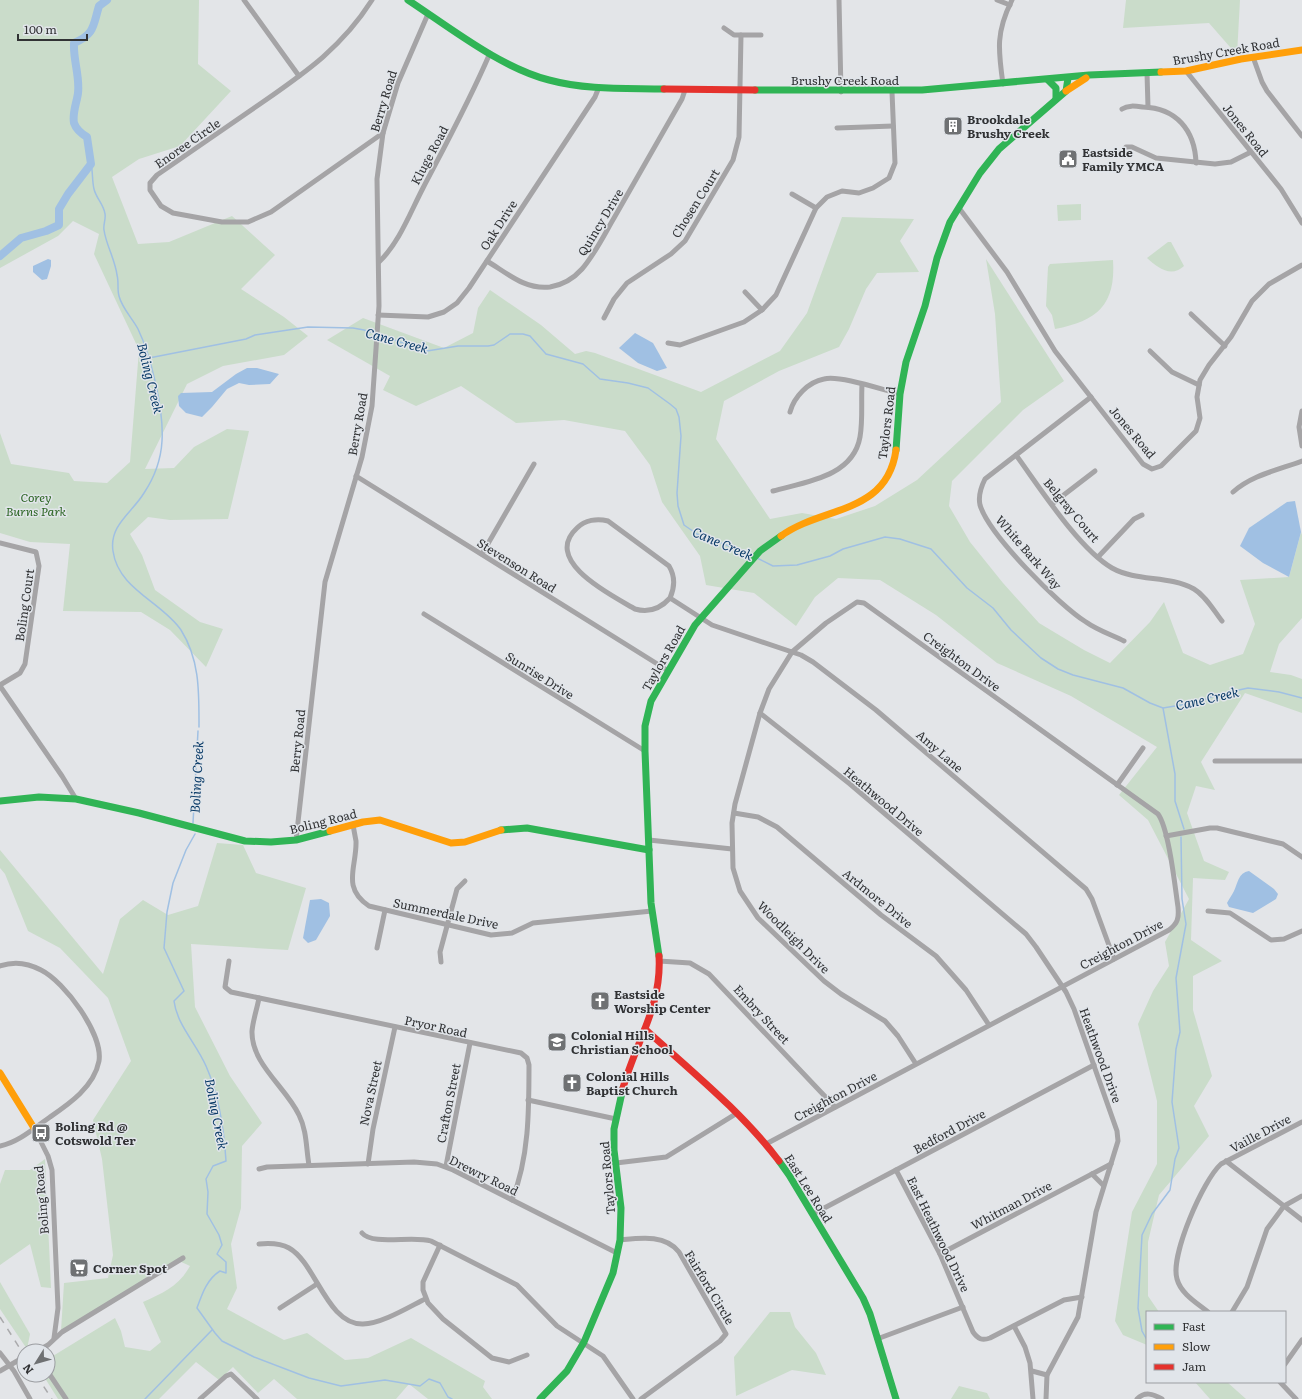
<svg xmlns="http://www.w3.org/2000/svg" width="1302" height="1399" font-family="Literata,serif">
	<rect width="100%" height="100%" fill="#e3e5e8"/>
	<g fill="#cadcca">
		<polygon points="0,0 199,0 198,64 231,91 180,146 139,159 112,177 138,244 169,242 232,216 275,255 241,289 284,317 308,336 284,355 223,366 187,384 145,469 174,468 194,447 227,429 249,431 228,519 170,520 148,517 130,534 142,555 155,590 200,622 223,629 206,667 170,630 141,612 63,611 70,544 30,542 0,533 0,433 11,464 69,473 74,481 107,483 130,462 139,350 94,254 99,234 73,221 58,236 0,268"/>
		<polygon points="1126,0 1240,0 1237,55 1209,23 1123,28"/>
		<polygon points="1081,204 1081,220 1058,221 1057,205"/>
		<polygon points="842,217 914,219 900,241 919,272 877,273 866,289 849,329 839,347 779,371 724,401 716,439 770,519 802,513 836,519 875,506 917,480 1001,402 995,314 986,259 1064,381 1023,410 952,481 949,506 970,542 1003,583 1039,623 1084,650 1110,663 1150,622 1164,602 1183,653 1210,665 1243,654 1255,624 1240,580 1289,577 1301,532 1302,535 1302,618 1279,644 1270,672 1291,675 1302,679 1302,713 1245,693 1201,762 1215,790 1196,786 1187,813 1204,861 1229,872 1225,880 1193,878 1191,940 1222,961 1193,976 1193,1010 1212,1076 1194,1106 1209,1136 1159,1195 1148,1242 1148,1296 1159,1312 1147,1312 1147,1345 1123,1335 1115,1321 1132,1212 1157,1164 1157,1101 1138,1024 1153,991 1169,966 1165,942 1189,899 1148,820 1119,795 1157,747 1071,696 997,663 936,615 880,580 838,578 815,597 796,626 754,593 706,585 700,556 662,502 650,465 625,431 564,420 516,423 461,386 416,406 383,390 390,376 327,340 363,318 444,348 473,333 478,308 490,290 541,325 575,354 586,351 595,353 701,392 780,351 807,313"/>
		<path d="M1168,242H1171L1184,266C1171,278 1158,268 1147,258Z"/>
		<path d="M1113,260C1116,305 1097,321 1055,329L1052,315L1046,306L1048,267L1050,264Z"/>
		<path d="M217,843L243,845L256,873L306,888L288,950L191,944L195,1007L230,1076L262,1123L242,1146L241,1208L231,1244L237,1288L227,1309L284,1340L307,1333L345,1360L368,1358L411,1338L485,1381L483,1387L492,1399H428L409,1384L396,1399H297L274,1379L258,1393L233,1367L219,1380L196,1362L159,1399H58L43,1375H48V1359L115,1318L121,1331L125,1347L150,1351L161,1342L143,1302C163,1293 179,1286 190,1266L177,1260L61,1331L64,1283L108,1278L113,1255L102,1159L93,1120L131,1061L108,998L60,948L28,931L5,874L0,868V850L103,974L120,919L143,900L168,915L198,906Z"/>
		<polygon points="45,1159 51,1288 41,1287 30,1244 0,1265 0,1184 5,1170 30,1170"/>
		<polygon points="0,1282 30,1334 27,1349 0,1309"/>
		<polygon points="770,1312 790,1312 795,1327 816,1353 826,1375 792,1370 736,1396 734,1357"/>
		<polygon points="1195,1382 1227,1382 1246,1399 1210,1399"/>
		<polygon points="959,1386 987,1393 990,1399 951,1399"/>
	</g>
	<g fill="#a0c0e3">
		<polygon points="48,259 51,260 51,266 47,279 42,280 33,272 33,266"/>
		<polygon points="635,333 653,343 667,368 657,371 638,363 619,348"/>
		<polygon points="247,368 257,368 279,374 270,384 249,385 239,383 227,389 212,407 202,417 186,413 179,406 178,396 181,393 212,392 236,374"/>
		<polygon points="1295,501 1301,532 1289,577 1263,563 1240,546 1249,528 1287,502"/>
		<path d="M1249,871L1274,889L1278,894L1276,899L1253,913L1229,907L1227,903C1229,899 1232,895 1234,891C1238,883 1238,873 1249,871Z"/>
		<polygon points="321,899 329,903 330,916 316,940 308,943 303,938 310,900"/>
	</g>
	<g fill="none" stroke-linecap="round" stroke-linejoin="round">
		<g stroke="#a0c0e3" stroke-width="1.5">
			<path d="M91,164C93,172 92,181 94,189C96,198 104,205 105,214C106,219 103,225 104,230C106,245 115,259 117,275C119,282 117,289 119,296C122,308 132,318 138,329C151,356 164,410 162,441C161,459 154,478 144,493C132,513 109,525 113,551C118,589 162,602 181,630C200,660 199,693 199,727"/>
			<polyline points="149,358 246,339 255,335 308,327 353,328 364,330 427,351 458,346 488,346 494,345 510,334 523,334 530,336 546,354 583,364 600,379 628,383 648,388 670,404 676,409 679,417 681,436 677,493 678,506 684,525 697,534 753,555"/>
			<polyline points="757,558 773,566 797,565 830,556 843,549 885,537 900,539 931,549 967,588 993,608 1011,630 1041,658 1058,669 1073,675 1123,688 1150,703 1163,708 1199,702 1216,695 1248,688 1279,692 1302,698"/>
			<polyline points="1163,708 1175,774 1175,801 1184,829"/>
			<polyline points="193,823 198,731"/>
			<path d="M195,834L186,850L173,883L167,912L164,948L184,991L174,1001C177,1025 196,1043 206,1066C219,1095 224,1129 226,1161L213,1166L206,1179L208,1192L207,1214L219,1235L222,1245L217,1254L226,1262V1273L220,1271C207,1279 202,1294 197,1308L215,1333L222,1341L254,1357L309,1378L341,1386L385,1380L420,1386L429,1379L440,1383L448,1397L452,1399"/>
			<polyline points="1147,1340 1142,1331 1138,1308 1142,1235 1152,1214 1170,1190 1175,1159 1179,1148 1172,1102 1176,1049 1180,1032 1176,978 1186,924 1182,899 1181,837"/>
			<polyline points="145,1399 212,1330"/>
		</g>
		<path stroke="#a0c0e3" stroke-width="8" d="M0,256L21,238L46,231L59,225V209L68,194L91,164L87,137C82,134 76,129 74,123C72,113 77,102 78,93C80,76 73,60 74,43C95,34 93,26 99,6L107,0"/>
		<g stroke="#a5a4a6" stroke-width="5">
			<polyline points="244,0 299,76"/>
			<path d="M372,0C341,49 303,74 257,106C224,129 190,152 157,175L150,183V190L161,206L173,213L222,222H248L271,212L383,133"/>
			<polyline points="839,0 841,92"/>
			<polyline points="997,0 1010,5"/>
			<polyline points="724,28 734,35 761,35"/>
			<polyline points="1253,57 1262,82 1267,91 1302,136"/>
			<polyline points="1186,71 1281,189 1302,223"/>
			<polyline points="1147,73 1148,107"/>
			<path d="M1003,84C998,49 996,32 1012,0"/>
			<path d="M1122,109C1128,105 1135,106 1143,107C1176,108 1195,130 1196,163"/>
			<polyline points="837,128 893,126"/>
			<polyline points="1126,147 1132,147 1156,158 1215,164 1231,162 1251,152"/>
			<polyline points="792,194 816,208"/>
			<polyline points="959,208 1007,272 1055,351 1143,464 1152,469 1161,466 1196,431 1200,418 1197,397 1200,380 1209,365 1231,337 1252,301 1269,284 1302,265"/>
			<path d="M487,261C507,273 525,290 550,287C562,285 574,278 582,269C595,254 604,235 614,218C637,178 660,138 682,99L685,90"/>
			<path d="M379,262C399,243 410,213 423,188C446,144 470,100 490,53"/>
			<polyline points="745,292 762,310"/>
			<polyline points="1191,314 1225,346"/>
			<polyline points="378,315 428,317 444,312 457,303 469,288 595,97 599,87"/>
			<polyline points="604,318 614,299 627,283 671,254 685,241 733,160 739,137 741,35"/>
			<polyline points="668,343 680,345 744,322 762,310 776,295 816,208 827,197 842,191 859,193 873,188 889,178 895,163 892,92"/>
			<polyline points="1150,351 1172,372 1199,385"/>
			<path d="M1091,397L985,479C981,487 978,496 980,505C989,535 1059,605 1086,622C1097,630 1112,635 1124,641"/>
			<polyline points="1302,411 1299,427 1302,446"/>
			<path d="M790,412C794,397 808,382 824,379C840,375 883,390 900,394"/>
			<path d="M1016,455C1040,488 1079,549 1112,568C1137,582 1169,575 1194,589C1206,596 1214,611 1222,621"/>
			<polyline points="356,476 667,670"/>
			<path d="M773,491C805,482 853,477 860,437C863,420 861,402 862,385"/>
			<path d="M1233,492C1252,475 1278,470 1302,461"/>
			<polyline points="1052,504 1095,471"/>
			<polyline points="0,543 36,552 39,566 25,664 20,673 0,685"/>
			<polyline points="482,554 534,464"/>
			<polyline points="1098,557 1134,519 1142,515"/>
			<path d="M670,598C675,587 675,576 669,566L608,521C597,518 585,520 577,528C541,561 613,596 635,609C649,613 661,608 670,598L712,625L801,655L813,662L876,710L1086,889L1092,899L1114,959"/>
			<polyline points="424,614 645,751"/>
			<polyline points="0,686 62,776 76,799"/>
			<polyline points="760,713 850,784 1026,934 1036,947 1066,992 1074,1009 1117,1131 1118,1141 1096,1212 1078,1317 1047,1375 1046,1399"/>
			<polyline points="1215,761 1302,761"/>
			<polyline points="1117,785 1143,748"/>
			<polyline points="734,813 758,817 777,827 881,915 936,956 966,990 989,1025"/>
			<path d="M353,825C354,830 355,836 356,841C357,867 341,887 369,906L491,935L512,933L533,923L652,911"/>
			<polyline points="1166,836 1210,828 1217,828 1283,844 1302,857"/>
			<polyline points="296,840 325,582 362,457 372,406 379,306 377,179 383,133 398,83 428,14"/>
			<polyline points="649,840 732,849"/>
			<polyline points="1208,911 1230,913 1271,940 1284,939 1302,931"/>
			<polyline points="377,948 385,910"/>
			<path d="M229,961L225,987L231,992L521,1053L527,1058L529,1065C529,1111 529,1158 512,1200"/>
			<polyline points="659,961 690,963 709,974 835,1107"/>
			<polyline points="441,962 440,952 457,889 465,881"/>
			<path d="M0,966C14,961 28,963 41,970C65,982 103,1034 99,1061C94,1087 69,1104 50,1117C34,1128 19,1142 0,1146"/>
			<path d="M259,998C257,1009 253,1020 252,1031C251,1064 286,1087 299,1115C307,1131 306,1148 309,1165"/>
			<polyline points="528,1100 616,1119"/>
			<polyline points="34,1128 48,1156 52,1170 58,1308 54,1338"/>
			<path d="M766,1144L1169,930C1178,923 1179,918 1178,907C1175,887 1169,829 1158,814L864,603L857,602L826,623L792,652L769,689L760,713L735,804L732,823L733,868L740,891L758,918L824,981L841,994L885,1021L898,1036L916,1064"/>
			<polyline points="1226,1161 1302,1220"/>
			<polyline points="616,1163 666,1157 737,1113"/>
			<polyline points="368,1164 373,1129 395,1027"/>
			<polyline points="446,1166 470,1043"/>
			<polyline points="259,1169 267,1167 414,1162 437,1164 453,1170 617,1253"/>
			<path d="M896,1170L940,1254L973,1332C978,1339 982,1341 990,1338L1064,1300L1082,1297"/>
			<polyline points="1092,1174 1103,1185"/>
			<polyline points="813,1214 1094,1065"/>
			<path d="M362,1233C373,1246 413,1235 431,1241L517,1285L557,1326L603,1356L633,1399"/>
			<path d="M620,1240C640,1238 665,1234 679,1252L726,1334L720,1341L641,1399"/>
			<path d="M259,1244C269,1243 280,1243 289,1248C316,1263 327,1325 363,1324C381,1324 409,1307 425,1299"/>
			<polyline points="440,1245 423,1282 423,1290 428,1303 443,1319 492,1358 509,1362 527,1355"/>
			<polyline points="940,1254 1111,1164"/>
			<polyline points="280,1308 317,1284"/>
			<path d="M1208,1312C1197,1303 1181,1294 1177,1279C1170,1256 1203,1180 1221,1164L1302,1122"/>
			<polyline points="1232,1312 1247,1287 1267,1229 1284,1206 1302,1196"/>
			<polyline points="1014,1326 1025,1347 1030,1363 1033,1399"/>
			<polyline points="877,1339 963,1307"/>
			<polyline points="37,1351 48,1345 62,1332 183,1258"/>
			<polyline points="0,1353 14,1371 30,1399"/>
			<polyline points="1285,1364 1302,1340"/>
			<polyline points="0,1371 24,1357"/>
			<polyline points="1032,1371 1047,1375"/>
			<polyline points="48,1372 66,1399"/>
			<polyline points="1280,1382 1296,1399"/>
			<polyline points="200,1399 226,1376 231,1374 257,1399"/>
			<path d="M1137,1399C1145,1391 1153,1394 1162,1399"/>
		</g>
		<g stroke="#30b455" stroke-width="7">
			<path d="M408,0C449,27 501,68 549,80C586,90 626,88 664,89"/>
			<polyline points="1048,80 1056,88 1056,99"/>
			<polyline points="755,90 922,90 1089,75 1161,72"/>
			<polyline points="896,450 900,394 906,362 925,306 937,258 950,222 980,173 999,149 1066,91 1068,78"/>
			<polyline points="0,801 39,797 76,799 139,813 245,841 271,842 296,840 330,831"/>
			<polyline points="501,830 527,828 649,850"/>
			<polyline points="659,956 651,903 645,751 645,726 651,701 695,625 760,551 781,536"/>
			<polyline points="779,1161 789,1175 863,1298 870,1314 896,1399"/>
			<polyline points="540,1399 567,1371 584,1342 613,1273 620,1240 621,1208 614,1150 614,1129 623,1088"/>
		</g>
		<g stroke="#ff9f0a" stroke-width="7">
			<polyline points="1161,72 1186,71 1241,59 1302,50"/>
			<polyline points="1066,91 1086,78"/>
			<path d="M781,536C822,506 887,515 896,450"/>
			<polyline points="330,831 363,822 380,820 451,843 465,842 501,830"/>
			<polyline points="0,1073 34,1128"/>
		</g>
		<g stroke="#e5322d" stroke-width="7">
			<polyline points="664,89 755,90"/>
			<path d="M645,1029C691,1071 741,1111 779,1161"/>
			<path d="M623,1088C636,1041 662,1007 659,956"/>
		</g>
		<g stroke="#aaaaac" stroke-width="1.5" stroke-dasharray="7 7" stroke-linecap="butt">
			<polyline points="0,1317 24,1355"/>
			<polyline points="36,1375 52,1399"/>
		</g>
	</g>
	<defs>
		<g id="building-square" transform="scale(1)"><rect x="-9" y="-9" width="18" height="18" rx="4" fill="#6f7173" stroke="#e1e5ea"/><path d="M-4-6H4V6H1V3H-1V6H-4ZM-2.5-4.3h1.7v1.8h-1.7ZM.8-4.3h1.7v1.8H.8ZM-2.5-1h1.7V.8h-1.7ZM.8-1h1.7V.8H.8Z" fill="#fff"/></g>
		<g id="civic-square" transform="scale(1)"><rect x="-9" y="-9" width="18" height="18" rx="4" fill="#6f7173" stroke="#e1e5ea"/><path d="M-.6-6.5H3V-4.5H.6V-3L4-1V1h2V6H-6V1h2V-1L-.6-3ZM-1.2 2.5V6h2.4V2.5Z" fill="#fff"/></g>
		<g id="church-square" transform="scale(1)"><rect x="-9" y="-9" width="18" height="18" rx="4" fill="#6f7173" stroke="#e1e5ea"/><path d="M-1.2-6h2.4v3.5h3.3v2.4h-3.3V6h-2.4V-.1h-3.3v-2.4h3.3Z" fill="#fff"/></g>
		<g id="school-square" transform="scale(1)"><rect x="-9" y="-9" width="18" height="18" rx="4" fill="#6f7173" stroke="#e1e5ea"/><path d="M0-5L7-2L0 1L-7-2ZM-4 1L0 2.5L4 1V4Q0 6-4 4Z" fill="#fff"/></g>
		<g id="bus-square" transform="scale(1)"><rect x="-9" y="-9" width="18" height="18" rx="4" fill="#6f7173" stroke="#e1e5ea"/><path d="M-5-6H5V4H4V6H2V4H-2V6H-4V4H-5ZM-3.5-4V0h7V-4ZM-3.5 1.2v1.5H-2V1.2ZM2 1.2v1.5H3.5V1.2Z" fill="#fff"/></g>
		<g id="supermarket-square" transform="scale(1)"><rect x="-9" y="-9" width="18" height="18" rx="4" fill="#6f7173" stroke="#e1e5ea"/><path d="M-6-5.5h2.5l.6 2H6L4.5 2H-2.5L-4.4-4H-6ZM-1.5 3.2a1.3 1.3 0 1 0 .1 0ZM3 3.2a1.3 1.3 0 1 0 .1 0Z" fill="#fff"/></g>
	</defs>
	<g fill-rule="evenodd">
		<use href="#building-square" x="953" y="126"/>
		<use href="#civic-square" x="1068" y="159"/>
		<use href="#church-square" x="600" y="1001"/>
		<use href="#school-square" x="557" y="1042"/>
		<use href="#church-square" x="572" y="1083"/>
		<use href="#bus-square" x="41" y="1133"/>
		<use href="#supermarket-square" x="79" y="1268"/>
	</g>
	<g text-anchor="middle" dominant-baseline="central" stroke-width="3" stroke-linejoin="round" paint-order="stroke">
		<g font-size="12" fill="#313234" stroke="#e1e5ea">
			<text transform="translate(1226 51) rotate(-10)">Brushy Creek Road</text>
			<text x="845" y="80">Brushy Creek Road</text>
			<text transform="translate(383 101) rotate(-73)">Berry Road</text>
			<text transform="translate(1246 130) rotate(51)">Jones Road</text>
			<text transform="translate(187 143) rotate(-35)">Enoree Circle</text>
			<text transform="translate(429 155) rotate(-62)">Kluge Road</text>
			<text transform="translate(695 203) rotate(-58)">Chosen Court</text>
			<text transform="translate(600 222) rotate(-59)">Quincy Drive</text>
			<text transform="translate(498 225) rotate(-57)">Oak Drive</text>
			<text transform="translate(886 423) rotate(-83)">Taylors Road</text>
			<text transform="translate(357 424) rotate(-80)">Berry Road</text>
			<text transform="translate(1133 432) rotate(50)">Jones Road</text>
			<text transform="translate(1072 510) rotate(50)">Belgray Court</text>
			<text transform="translate(1029 552) rotate(49)">White Bark Way</text>
			<text transform="translate(517 565) rotate(32)">Stevenson Road</text>
			<text transform="translate(24 605) rotate(-82)">Boling Court</text>
			<text transform="translate(663 658) rotate(-60)">Taylors Road</text>
			<text transform="translate(962 661) rotate(36)">Creighton Drive</text>
			<text transform="translate(540 675) rotate(32)">Sunrise Drive</text>
			<text transform="translate(297 741) rotate(-84)">Berry Road</text>
			<text transform="translate(940 751) rotate(41)">Amy Lane</text>
			<text transform="translate(884 801) rotate(40)">Heathwood Drive</text>
			<text transform="translate(323 821) rotate(-14)">Boling Road</text>
			<text transform="translate(878 898) rotate(39)">Ardmore Drive</text>
			<text transform="translate(446 913) rotate(12)">Summerdale Drive</text>
			<text transform="translate(794 937) rotate(45)">Woodleigh Drive</text>
			<text transform="translate(1121 944) rotate(-28)">Creighton Drive</text>
			<text transform="translate(762 1014) rotate(47)">Embry Street</text>
			<text transform="translate(436 1026) rotate(12)">Pryor Road</text>
			<text transform="translate(1101 1055) rotate(70)">Heathwood Drive</text>
			<text transform="translate(370 1093) rotate(-78)">Nova Street</text>
			<text transform="translate(835 1096) rotate(-28)">Creighton Drive</text>
			<text transform="translate(448 1103) rotate(-79)">Crafton Street</text>
			<text transform="translate(949 1131) rotate(-28)">Bedford Drive</text>
			<text transform="translate(1260 1133) rotate(-28)">Vaille Drive</text>
			<text transform="translate(484 1175) rotate(26)">Drewry Road</text>
			<text transform="translate(607 1178) rotate(-95)">Taylors Road</text>
			<text transform="translate(809 1188) rotate(58)">East Lee Road</text>
			<text transform="translate(41 1200) rotate(-95)">Boling Road</text>
			<text transform="translate(1011 1205) rotate(-28)">Whitman Drive</text>
			<text transform="translate(939 1234) rotate(64)">East Heathwood Drive</text>
			<text transform="translate(710 1287) rotate(59)">Fairford Circle</text>
		</g>
		<g font-size="12" font-weight="bold" fill="#313234" stroke="#e1e5ea" text-anchor="start">
			<text x="967" y="119">Brookdale<tspan x="967" dy="14">Brushy Creek</tspan></text>
			<text x="1082" y="152">Eastside<tspan x="1082" dy="14">Family YMCA</tspan></text>
			<text x="614" y="994">Eastside<tspan x="614" dy="14">Worship Center</tspan></text>
			<text x="571" y="1035">Colonial Hills<tspan x="571" dy="14">Christian School</tspan></text>
			<text x="586" y="1076">Colonial Hills<tspan x="586" dy="14">Baptist Church</tspan></text>
			<text x="55" y="1126">Boling Rd @<tspan x="55" dy="14">Cotswold Ter</tspan></text>
			<text x="93" y="1268">Corner Spot</text>
		</g>
		<g font-size="12" font-style="italic" fill="#2a6421" stroke="#e1e5ea">
			<text x="36" y="497">Corey<tspan x="36" dy="14">Burns Park</tspan></text>
		</g>
		<g font-size="13" font-style="italic" fill="#093a67" stroke="#e1e5ea">
			<text transform="translate(397 340) rotate(15)">Cane Creek</text>
			<text transform="translate(151 378) rotate(76)">Boling Creek</text>
			<text transform="translate(723 543) rotate(23)">Cane Creek</text>
			<text transform="translate(1207 698) rotate(-13)">Cane Creek</text>
			<text transform="translate(196 777) rotate(-87)">Boling Creek</text>
			<text transform="translate(217 1114) rotate(79)">Boling Creek</text>
		</g>
	</g>
	<rect x="1146" y="1311" width="140" height="72" fill="#e1e5ea" stroke="#9b9da1"/>
	<rect x="1154" y="1324" width="20" height="6" fill="#30b455" stroke="#9b9da1"/>
	<text x="1182" y="1331" font-size="12" fill="#313234">Fast</text>
	<rect x="1154" y="1344" width="20" height="6" fill="#ff9f0a" stroke="#9b9da1"/>
	<text x="1182" y="1351" font-size="12" fill="#313234">Slow</text>
	<rect x="1154" y="1364" width="20" height="6" fill="#e5322d" stroke="#9b9da1"/>
	<text x="1182" y="1371" font-size="12" fill="#313234">Jam</text>
	<g transform="translate(36 1363) rotate(233)"><circle r="19" fill="#e1e5ea" stroke="#9b9da1"/>
	<path d="M0-3L7 15L0 10L-7 15Z" fill="#6f7173"/>
	<text y="-6" font-size="11" font-weight="bold" text-anchor="middle" fill="#313234">N</text>
	</g>
	<path d="M18 34v6h69v-6" fill="none" stroke="#313234" stroke-width="2"/>
	<text x="24" y="34" font-size="12" fill="#313234" stroke="#e1e5ea" stroke-width="3" paint-order="stroke">100 m</text>
</svg>
